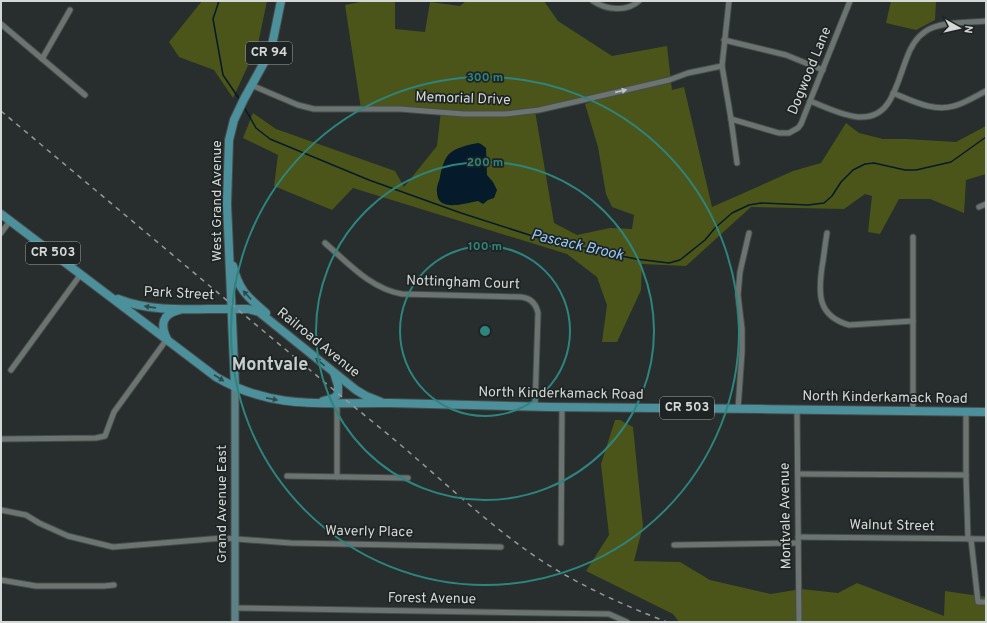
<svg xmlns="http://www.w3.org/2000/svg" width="987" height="623" font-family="Overpass,sans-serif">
	<rect width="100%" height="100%" fill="#272e2d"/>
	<g fill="#4b5519" fill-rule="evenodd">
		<polygon points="202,1 267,1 258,44 233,98 214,70 179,57 169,42"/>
		<path d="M365,1H395V29L425,32L430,2L460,6L466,1H544L558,21L612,56L667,46L672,90L684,87L712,207L793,171L821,163L846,123L859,133L883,139H906L956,142L986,126V174L966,180L964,213L930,199H899L880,234L868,232L872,196L865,194L844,209L751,207L686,266L642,264L641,290L617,342H602L607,305L597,277L567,254L353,188L332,210L274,186L278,155L243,138L253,113L276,129L395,171L404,187L437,146L441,111L361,109L345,5ZM604,97L585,104L598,147L606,194L612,207L634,215L632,229L610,228L577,235L554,223L535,111Z"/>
		<polygon points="891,1 936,1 935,20 916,30 886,23"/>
		<polygon points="615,420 620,420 633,427 643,526 634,561 680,562 710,580 771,594 801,589 838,593 857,583 944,616 945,591 986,597 986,622 679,622 673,614 586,571 609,535 601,464"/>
	</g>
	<path fill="#051a2b" d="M478,143L481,144L486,148L487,175L493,182L497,190L494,198L488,200L483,204L478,201C466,203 437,213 437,192C436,187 439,182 440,177C441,170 444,159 449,154C457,147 468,145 478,143Z"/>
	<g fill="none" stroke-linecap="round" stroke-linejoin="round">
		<g stroke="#051a2b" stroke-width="1.5">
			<polyline points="219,1 213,19 223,75 240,100"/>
			<polyline points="244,107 256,128 270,139 369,180 461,213 545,240 636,259 669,263 680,260 705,240 715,228 732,213 749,205 761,203 808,205 824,203 832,196 841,182 853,170 865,164 874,163 905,170 916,170 951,162 986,137"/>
		</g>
		<g stroke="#474c4b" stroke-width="7">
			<g id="minor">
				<path d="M593,1C606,10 627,12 639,1"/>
				<polyline points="729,1 722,66 731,119 737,163"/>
				<polyline points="1,24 85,95"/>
				<polyline points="724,40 786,55 823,70"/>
				<polyline points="42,59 70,10"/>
				<polyline points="251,85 298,105 314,109 400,109 464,114 505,114 539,110 583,100 669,80 688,73 722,66"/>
				<path d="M893,93C913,101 933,112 954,106C965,103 976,96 986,91"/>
				<path d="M810,101C835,111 872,132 890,100C897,88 901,73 906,60C910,48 915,38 926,31C941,21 968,23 986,21"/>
				<polyline points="731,119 779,133 789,133 798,128 801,124 810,101 850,1"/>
				<polyline points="979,207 986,204"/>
				<polyline points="1,233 10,221"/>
				<path d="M827,233C825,244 824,256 822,267C818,295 818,316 849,325L913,321"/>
				<path d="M325,243C348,263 371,289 402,294L521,297C530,298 536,303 538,313L535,407"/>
				<polyline points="11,370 81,274"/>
				<polyline points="738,409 742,352 742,329 738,295 740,272 749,233"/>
				<polyline points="797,410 799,622"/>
				<polyline points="913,411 913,237"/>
				<polyline points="966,412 966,475 968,539"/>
				<polyline points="1,439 96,438 105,436 114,412 167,339"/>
				<polyline points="798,474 966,475"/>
				<polyline points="287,476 408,478"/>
				<polyline points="337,477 337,405"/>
				<polyline points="1,510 26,515 39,523 68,536 113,547 223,538 291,543 501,547"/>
				<polyline points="798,537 986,539"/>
				<polyline points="971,539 978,602 986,602"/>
				<polyline points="561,543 562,407"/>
				<polyline points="674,545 798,543"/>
				<polyline points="1,580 36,586 104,586 114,585"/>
				<polyline points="235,608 609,614 627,622"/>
			</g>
		</g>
		<g stroke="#474c4b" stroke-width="9">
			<polyline id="secondary" points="235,387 235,622"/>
		</g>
		<g stroke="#474c4b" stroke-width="10">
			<g id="primary">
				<path d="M1,214L216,377C274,411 327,402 390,403C444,404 497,406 550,407C695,408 841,410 986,412"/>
				<path d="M233,266C239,291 248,297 266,313"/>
				<path d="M118,299C156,314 199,308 239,309H248L259,312L356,390L366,396L381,402"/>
				<path d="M167,339C160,325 162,314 179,310"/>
				<polyline points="235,387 227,204 229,140 234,120 244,99 271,50 281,1"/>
				<polyline points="323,401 334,398 338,394 338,385 334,373"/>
			</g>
		</g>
		<use href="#minor" stroke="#6c7472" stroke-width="5"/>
		<use href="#secondary" stroke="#5c8287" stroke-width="7"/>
		<use href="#primary" stroke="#4c909c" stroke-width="8"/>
		<path stroke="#959a99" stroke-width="1.5" stroke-dasharray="5 5" stroke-linecap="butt" d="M1,111C112,204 224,298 335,391C360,412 386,432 410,453C453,490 494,529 542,561C581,586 623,605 667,622"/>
	</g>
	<defs><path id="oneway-solid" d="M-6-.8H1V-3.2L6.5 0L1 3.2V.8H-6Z"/></defs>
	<use fill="#bfc4c3" href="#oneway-solid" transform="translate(621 91) rotate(-13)"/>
	<g fill="#2e4a4d">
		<use href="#oneway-solid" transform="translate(247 295) rotate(-133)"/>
		<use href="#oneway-solid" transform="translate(150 307) rotate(-172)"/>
		<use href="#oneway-solid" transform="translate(320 362) rotate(-140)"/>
		<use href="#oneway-solid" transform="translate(219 378) rotate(33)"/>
		<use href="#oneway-solid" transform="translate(272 399) rotate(11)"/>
	</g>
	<g fill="none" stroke="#2d857e" stroke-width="2">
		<circle cx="485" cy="331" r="85"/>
		<circle cx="485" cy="331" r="169"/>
		<circle cx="485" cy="331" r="254"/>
	</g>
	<g text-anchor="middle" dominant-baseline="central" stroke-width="3.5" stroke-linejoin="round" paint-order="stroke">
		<g fill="#1e2423" stroke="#9da2a1" stroke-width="1">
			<rect x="246" y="42" width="46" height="22" rx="3"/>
			<rect x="26" y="242" width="54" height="22" rx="3"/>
			<rect x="660" y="397" width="54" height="22" rx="3"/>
		</g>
		<g font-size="13" font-weight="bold" fill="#d4d8d7">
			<text x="269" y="53">CR 94</text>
			<text x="53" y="253">CR 503</text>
			<text x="687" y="408">CR 503</text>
		</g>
		<g font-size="14" fill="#d4d8d7" stroke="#1e2423">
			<text transform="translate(810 71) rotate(-68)">Dogwood Lane</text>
			<text transform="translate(463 99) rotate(2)">Memorial Drive</text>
			<text transform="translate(217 201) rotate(-90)">West Grand Avenue</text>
			<text transform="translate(463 283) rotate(2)">Nottingham Court</text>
			<text transform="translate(179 294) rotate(3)">Park Street</text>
			<text transform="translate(318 343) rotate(39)">Railroad Avenue</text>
			<text transform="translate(561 394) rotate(1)">North Kinderkamack Road</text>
			<text transform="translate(885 398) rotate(1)">North Kinderkamack Road</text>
			<text transform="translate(222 504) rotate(-90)">Grand Avenue East</text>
			<text transform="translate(786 516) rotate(-91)">Montvale Avenue</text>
			<text transform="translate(892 526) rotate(1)">Walnut Street</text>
			<text transform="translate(369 532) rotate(1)">Waverly Place</text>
			<text transform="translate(432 599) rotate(1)">Forest Avenue</text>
		</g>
		<g font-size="15" font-style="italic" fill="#96c9f6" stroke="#1e2423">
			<text transform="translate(577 246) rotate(13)">Pascack Brook</text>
		</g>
		<g font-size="18" font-weight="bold" fill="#c6cfcd" stroke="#1e2423">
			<text x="270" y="365">Montvale</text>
		</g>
	</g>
	<circle cx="485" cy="331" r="6" fill="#2d857e" stroke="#1e2423" stroke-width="2"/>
	<g font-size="12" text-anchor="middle" font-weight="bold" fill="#2d857e" stroke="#1e2423" stroke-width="3.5" stroke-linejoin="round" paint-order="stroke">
		<text x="485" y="81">300 m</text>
		<text x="485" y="166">200 m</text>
		<text x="485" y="250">100 m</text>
	</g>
	<rect width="987" height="623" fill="none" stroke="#d4d8d7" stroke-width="4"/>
	<g transform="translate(959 28) rotate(98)" stroke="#1e2423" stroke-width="3" paint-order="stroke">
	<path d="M0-3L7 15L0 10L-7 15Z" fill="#d4d8d7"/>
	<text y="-6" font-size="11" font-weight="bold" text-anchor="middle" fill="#d4d8d7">N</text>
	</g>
</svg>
